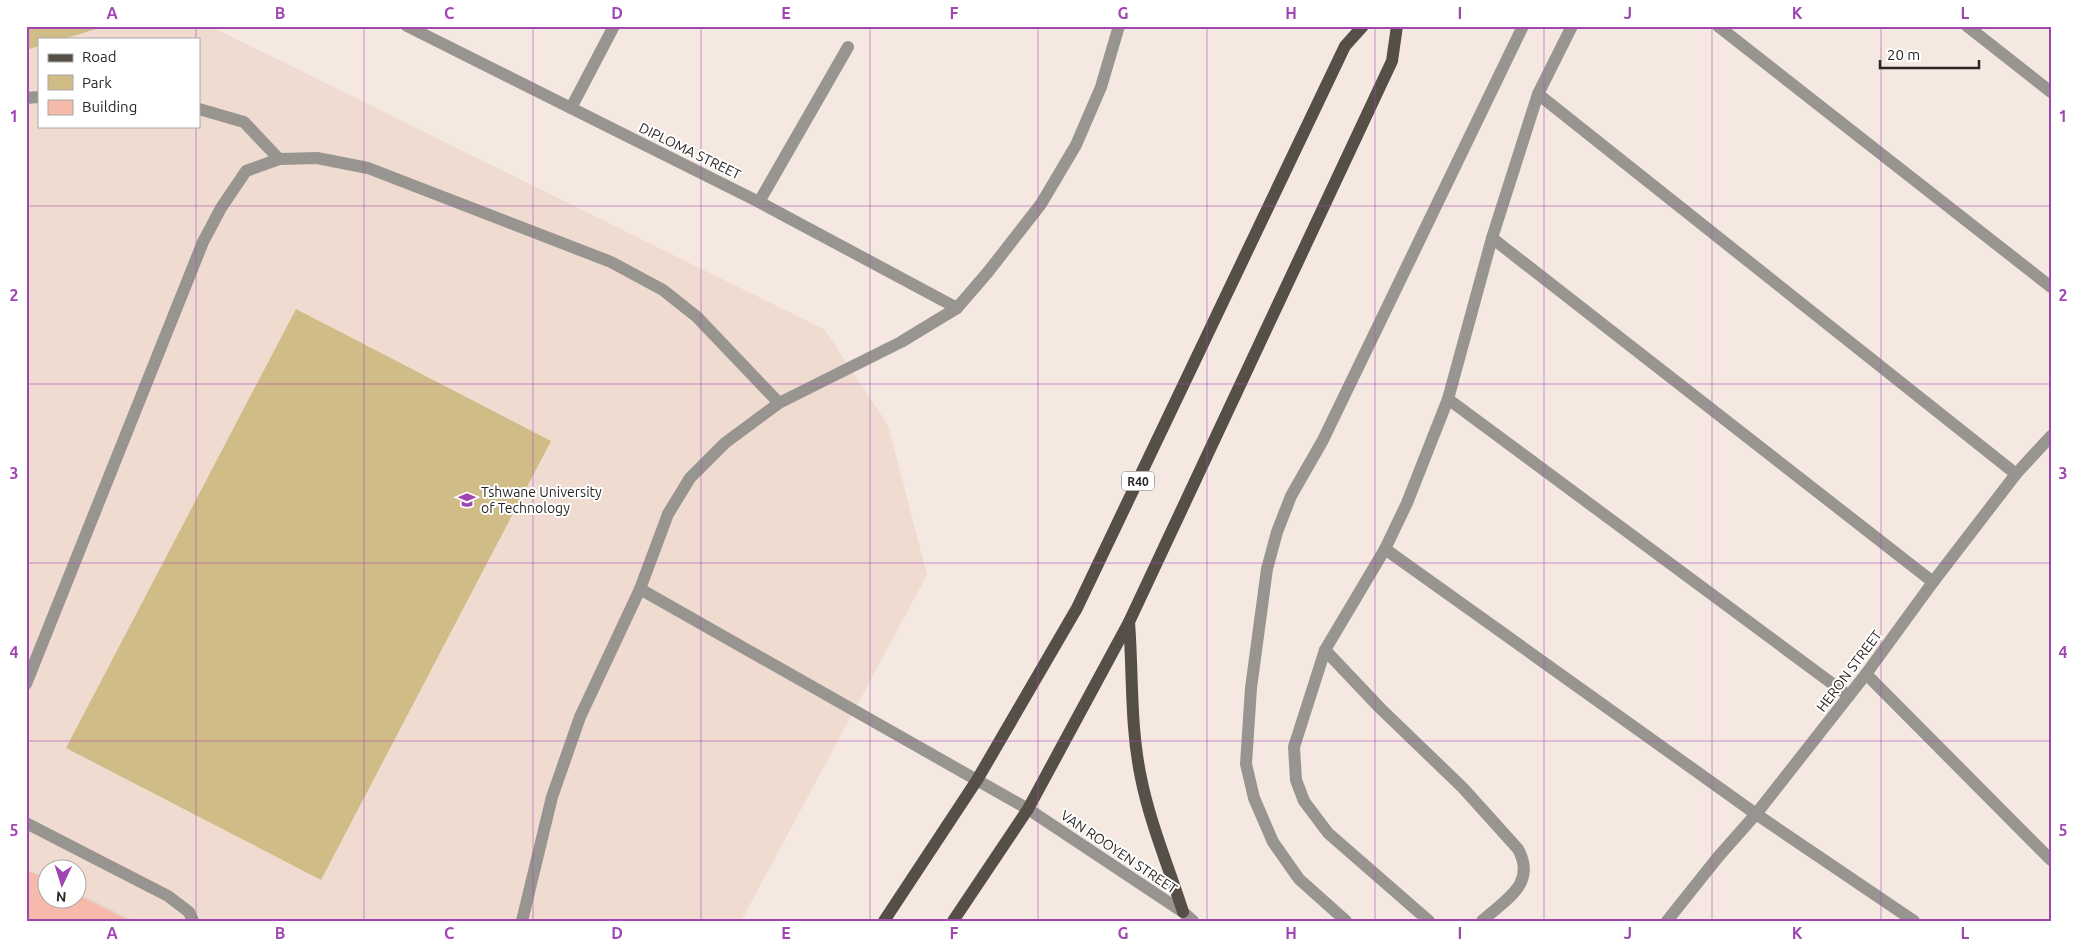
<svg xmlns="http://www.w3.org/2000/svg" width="2077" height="947" font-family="Ubuntu,sans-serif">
	<defs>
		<filter id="shadow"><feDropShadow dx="4.5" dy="4.5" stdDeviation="2.5" flood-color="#0004"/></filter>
	</defs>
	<rect width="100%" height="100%" fill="#f4e8e1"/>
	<path fill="#efdbd0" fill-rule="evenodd" d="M106,26H210L825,330L888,425L927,575L741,921H26V50L39,46V126H199V39H64ZM48,870H78V900H48Z"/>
	<g fill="#d0bc86">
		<polygon points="26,26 106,26 64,39 39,39 39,46 26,50"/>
		<polygon points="296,309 551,441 321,880 66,748"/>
	</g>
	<polygon fill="#f6baaa" filter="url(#shadow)" points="26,870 48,880 48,900 78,900 78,895 130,921 26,921"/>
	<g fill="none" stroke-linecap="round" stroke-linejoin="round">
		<g stroke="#989591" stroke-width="12">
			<polyline points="407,26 759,202 957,308"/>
			<polyline points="1718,26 2051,287"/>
			<polyline points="1967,26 2051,92"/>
			<polyline points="1538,94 1572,26"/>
			<polyline points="26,98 39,97"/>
			<polyline points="571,108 614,26"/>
			<polyline points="199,109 244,122 279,159"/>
			<polyline points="759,202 848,47"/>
			<polyline points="1492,238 1933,582"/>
			<polyline points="1448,399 1849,696"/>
			<polyline points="1385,549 1756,814 1914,921"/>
			<polyline points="640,589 1028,809 1183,912 1193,921"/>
			<path d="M1325,650L1380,708L1463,788L1518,849C1537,884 1506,899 1482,921"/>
			<polyline points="1866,674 2051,860"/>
			<polyline points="26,684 203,242 221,208 246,171 279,159 317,158 368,168 611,262 663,290 697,317 779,403"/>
			<polyline points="26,823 168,896 189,912 193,921"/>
			<polyline points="522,921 552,797 580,717 640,589 668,514 690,478 725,443 779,403 901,342 957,308 988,272 1041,204 1076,145 1101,87 1119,26"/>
			<polyline points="1346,921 1299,879 1273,842 1254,798 1246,764 1251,688 1267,569 1277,532 1291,496 1323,440 1523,26"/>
			<polyline points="1429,921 1328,833 1304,801 1296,780 1294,747 1325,650 1385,549 1407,503 1448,399 1492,238 1538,94 2016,474"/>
			<polyline points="1667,921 1718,857 1756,814 1866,674 1933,582 2016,474 2051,436"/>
		</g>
		<g stroke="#564f48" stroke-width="12">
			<path d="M1129,622C1133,674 1130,726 1141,778C1150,823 1169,868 1183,912"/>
			<polyline points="884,921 977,780 1077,608 1345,46 1363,26"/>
			<polyline points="953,921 1028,809 1129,622 1392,61 1397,26"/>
		</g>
	</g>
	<path fill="none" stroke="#a046b1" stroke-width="1" stroke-opacity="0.55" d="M196,26V39M364,26V921M533,26V921M701,26V921M870,26V921M1038,26V921M1207,26V921M1375,26V921M1544,26V921M1712,26V921M1881,26V921M196,126V921M26,206H2051M26,384H2051M26,563H2051M26,741H2051"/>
	<defs>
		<g id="university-bare" transform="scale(1.35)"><path d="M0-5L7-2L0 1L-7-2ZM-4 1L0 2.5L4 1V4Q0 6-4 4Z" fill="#a046b1" stroke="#fff" stroke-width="2.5" paint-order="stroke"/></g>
	</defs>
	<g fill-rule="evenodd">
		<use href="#university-bare" x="467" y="500"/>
	</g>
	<g text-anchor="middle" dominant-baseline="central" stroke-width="4" stroke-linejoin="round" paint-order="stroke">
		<rect fill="#fff" stroke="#6b6765" stroke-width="1" x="1122" y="471.5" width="32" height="19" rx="4"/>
		<g font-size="12" font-weight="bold" fill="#2b2623">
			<text x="1138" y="481">R40</text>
		</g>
		<g font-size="14" fill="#2b2623" stroke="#fff">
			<text transform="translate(690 151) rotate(26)">DIPLOMA STREET</text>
			<text transform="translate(1849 671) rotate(-53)">HERON STREET</text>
			<text transform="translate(1119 852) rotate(34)">VAN ROOYEN STREET</text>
		</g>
		<g font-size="14" fill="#2b2623" stroke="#fff" text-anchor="start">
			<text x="481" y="492">Tshwane University<tspan x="481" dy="16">of Technology</tspan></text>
		</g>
	</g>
	<rect width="2077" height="947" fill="none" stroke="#ffffff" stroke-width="55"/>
	<rect x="38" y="38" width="162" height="90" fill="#ffffff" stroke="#aaa8a7"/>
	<rect x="48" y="54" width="25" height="8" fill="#564f48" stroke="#aaa8a7"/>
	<text x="82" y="62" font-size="15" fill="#2b2623">Road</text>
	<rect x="48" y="75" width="25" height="15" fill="#d0bc86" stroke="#aaa8a7"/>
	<text x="82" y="88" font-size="15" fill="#2b2623">Park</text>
	<rect x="48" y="100" width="25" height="15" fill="#f6baaa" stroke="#aaa8a7"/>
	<text x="82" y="112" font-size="15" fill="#2b2623">Building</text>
	<g transform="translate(62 884) rotate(184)"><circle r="24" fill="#ffffff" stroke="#aaa8a7"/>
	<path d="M0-4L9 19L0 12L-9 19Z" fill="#a046b1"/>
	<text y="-8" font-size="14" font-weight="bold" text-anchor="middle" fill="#2b2623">N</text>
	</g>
	<path d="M1880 60v8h99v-8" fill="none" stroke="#2b2623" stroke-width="2.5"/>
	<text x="1887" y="60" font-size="15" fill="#2b2623" stroke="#ffffff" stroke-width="4" paint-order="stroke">20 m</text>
	<rect x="28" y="28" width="2022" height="892" fill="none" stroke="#a046b1" stroke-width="2"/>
	<g font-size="16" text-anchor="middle" font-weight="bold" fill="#a046b1">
		<text x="112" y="19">A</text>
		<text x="280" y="19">B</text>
		<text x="449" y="19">C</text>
		<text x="617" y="19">D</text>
		<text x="786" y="19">E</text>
		<text x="954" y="19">F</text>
		<text x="1123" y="19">G</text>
		<text x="1291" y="19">H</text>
		<text x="1460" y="19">I</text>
		<text x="1628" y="19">J</text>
		<text x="1797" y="19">K</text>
		<text x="1965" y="19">L</text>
		<text x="14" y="122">1</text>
		<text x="2063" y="122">1</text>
		<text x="14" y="301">2</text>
		<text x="2063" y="301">2</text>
		<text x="14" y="479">3</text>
		<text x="2063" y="479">3</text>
		<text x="14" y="658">4</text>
		<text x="2063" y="658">4</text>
		<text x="14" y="836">5</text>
		<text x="2063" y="836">5</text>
		<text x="112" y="939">A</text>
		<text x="280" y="939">B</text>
		<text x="449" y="939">C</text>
		<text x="617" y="939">D</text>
		<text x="786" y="939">E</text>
		<text x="954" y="939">F</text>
		<text x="1123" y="939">G</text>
		<text x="1291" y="939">H</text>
		<text x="1460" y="939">I</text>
		<text x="1628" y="939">J</text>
		<text x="1797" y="939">K</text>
		<text x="1965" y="939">L</text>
	</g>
</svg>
